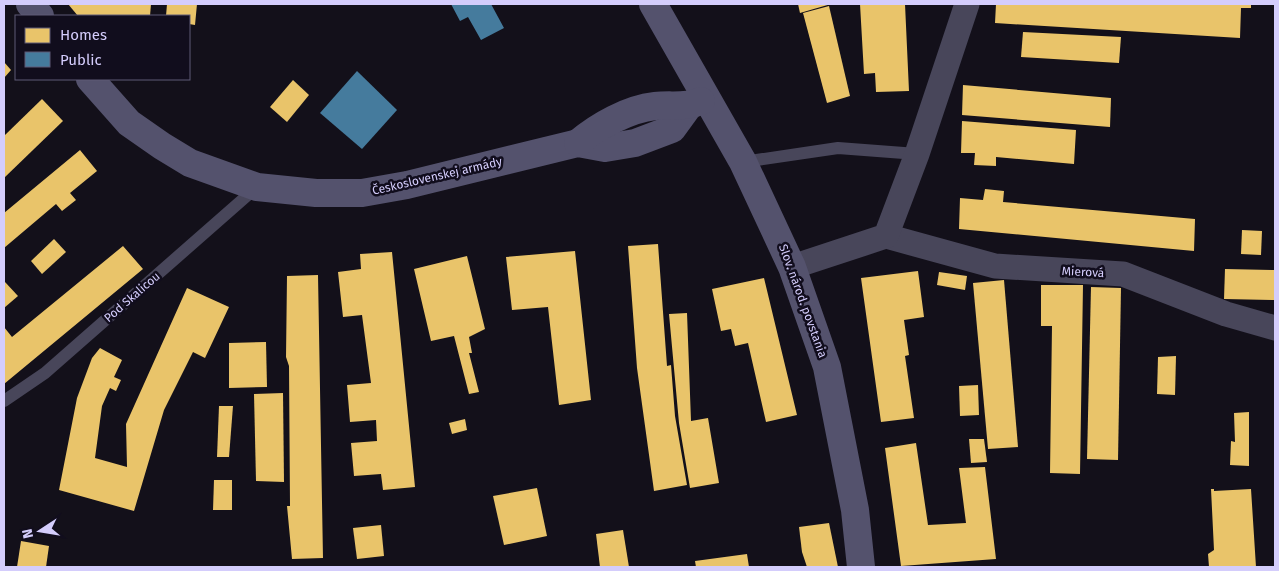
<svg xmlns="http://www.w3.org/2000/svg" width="1279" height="571" font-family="'Fira Sans',sans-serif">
	<rect width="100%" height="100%" fill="#13101a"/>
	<g fill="#e9c46a">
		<polygon points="68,4 151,4 150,16 78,16"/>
		<polygon points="167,4 197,4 195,25 189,24 189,16 166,16"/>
		<polygon points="798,4 831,4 800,13"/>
		<polygon points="860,4 905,4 909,91 876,92 875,73 864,74"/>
		<polygon points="996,4 1251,4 1251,8 1241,8 1240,38 995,23"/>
		<polygon points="829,6 850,96 827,103 803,13"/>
		<polygon points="1023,32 1121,37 1119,63 1021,57"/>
		<polygon points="4,62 11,70 4,78"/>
		<polygon points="293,80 309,95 287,122 270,107"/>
		<polygon points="963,85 1111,98 1110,127 962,115"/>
		<polygon points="42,99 63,121 4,178 4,136"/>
		<polygon points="962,121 1076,130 1074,164 996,157 996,166 974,165 975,153 961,153"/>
		<polygon points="80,150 97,171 70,193 76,200 62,211 56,204 4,248 4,213"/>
		<polygon points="985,189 1004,191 1003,202 1195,219 1194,251 959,229 960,198 983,200"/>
		<polygon points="1242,230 1262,231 1261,255 1241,254"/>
		<polygon points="54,239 66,252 42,274 31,261"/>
		<polygon points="658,244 667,366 671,365 675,416 687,485 654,491 637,368 628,246"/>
		<polygon points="123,246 143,269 4,384 4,327 12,337"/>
		<polygon points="575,251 591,400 559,405 548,307 512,310 506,257"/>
		<polygon points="392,252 415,487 383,490 381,474 354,476 351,443 377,441 376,420 350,422 347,385 371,383 362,315 343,317 338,272 361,269 360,254"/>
		<polygon points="467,256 485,329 469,337 472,353 469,353 479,392 469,394 454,336 431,341 414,269"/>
		<polygon points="1225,269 1275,270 1275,300 1224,299"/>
		<polygon points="918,271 924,317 904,320 909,355 905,356 914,418 881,422 861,278"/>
		<polygon points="939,272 967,276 965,290 937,285"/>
		<polygon points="318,275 323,558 292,559 287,506 290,506 289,366 286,357 287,276"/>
		<polygon points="764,278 797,415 766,422 748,343 735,346 731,329 721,331 712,289"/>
		<polygon points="1004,280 1018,447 988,449 973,283"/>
		<polygon points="5,282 18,296 4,308 4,283"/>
		<polygon points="1041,285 1083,285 1080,474 1050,473 1052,326 1041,326"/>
		<polygon points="1091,287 1121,288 1118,460 1087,459"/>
		<polygon points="187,288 229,307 205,358 193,352 164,410 134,511 59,490 77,398 92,358 100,348 122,360 114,377 121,380 116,391 110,388 102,406 95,458 127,467 126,424"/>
		<polygon points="687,313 691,421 708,418 719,483 690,488 679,423 669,314"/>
		<polygon points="266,342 267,387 229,388 229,343"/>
		<polygon points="1176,356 1175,395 1157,394 1158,357"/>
		<polygon points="978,385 979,415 960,416 959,386"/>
		<polygon points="283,393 284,482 256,481 254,394"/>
		<polygon points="219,406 233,406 229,457 217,457"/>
		<polygon points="1249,412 1249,466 1230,465 1231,441 1235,442 1234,413"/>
		<polygon points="465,419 467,430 452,434 449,423"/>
		<polygon points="969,439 984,439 987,462 971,463"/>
		<polygon points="916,443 928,525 966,523 959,468 985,467 996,559 901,566 885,448"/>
		<polygon points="214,480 232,480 232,510 213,510"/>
		<polygon points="537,488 547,536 504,545 493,496"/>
		<polygon points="1211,489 1214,489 1214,491 1251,489 1256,567 1209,567 1208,554 1214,550"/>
		<polygon points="829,523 838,567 807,567 802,552 799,527"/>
		<polygon points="381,525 384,556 357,559 353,528"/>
		<polygon points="623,530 629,567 600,567 596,534"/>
		<polygon points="21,541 49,546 46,567 17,567"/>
		<polygon points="747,554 749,567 696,567 695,561"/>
	</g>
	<g fill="#457b9d">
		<polygon points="451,4 491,4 504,28 481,40 468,17 460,21"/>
		<polygon points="357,71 397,110 362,149 320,113"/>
	</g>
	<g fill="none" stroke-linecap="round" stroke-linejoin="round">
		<g stroke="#48465a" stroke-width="12">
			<polyline points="743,162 838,148 917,154"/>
			<polyline points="4,401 45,373 257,187"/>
		</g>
		<g stroke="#48465a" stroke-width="25">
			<polyline points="886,236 995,266 1123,274 1226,314 1275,328"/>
			<polyline points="792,267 886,236 917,154 967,4"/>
		</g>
		<g stroke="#54526d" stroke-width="28">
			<polyline points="30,4 40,16"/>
			<polyline points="653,4 743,162 792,267 827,367 855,510 861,567"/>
			<polyline points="90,79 129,123 162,146 190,163 257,187 316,193 362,193 407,185 578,143 605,148 635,143 672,129 688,107"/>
			<path d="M578,143C598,126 628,109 655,106C672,104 685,108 701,101"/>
		</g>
	</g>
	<g text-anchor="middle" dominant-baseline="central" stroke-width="5" stroke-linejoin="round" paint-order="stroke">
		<g font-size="12" fill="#d4cdfc" stroke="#110d1d">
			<text transform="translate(437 176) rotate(-13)">Československej armády</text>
			<text transform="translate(1083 272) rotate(3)">Mierová</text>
			<text transform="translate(132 297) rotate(-41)">Pod Skalicou</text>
			<text transform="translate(803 301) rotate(70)">Slov. národ. povstania</text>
		</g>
	</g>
	<rect width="1279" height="571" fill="none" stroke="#d4cdfc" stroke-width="10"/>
	<rect x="15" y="15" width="175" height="65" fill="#110d1d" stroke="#5f5a76"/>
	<rect x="25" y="28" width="25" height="15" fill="#e9c46a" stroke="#5f5a76"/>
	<text x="60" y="40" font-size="15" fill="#d4cdfc">Homes</text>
	<rect x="25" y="52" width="25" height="15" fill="#457b9d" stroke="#5f5a76"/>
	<text x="60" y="65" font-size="15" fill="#d4cdfc">Public</text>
	<g transform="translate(40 531) rotate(258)" stroke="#110d1d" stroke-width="4" paint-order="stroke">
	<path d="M0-4L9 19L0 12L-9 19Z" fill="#d4cdfc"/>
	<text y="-8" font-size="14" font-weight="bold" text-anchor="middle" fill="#d4cdfc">N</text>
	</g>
</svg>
